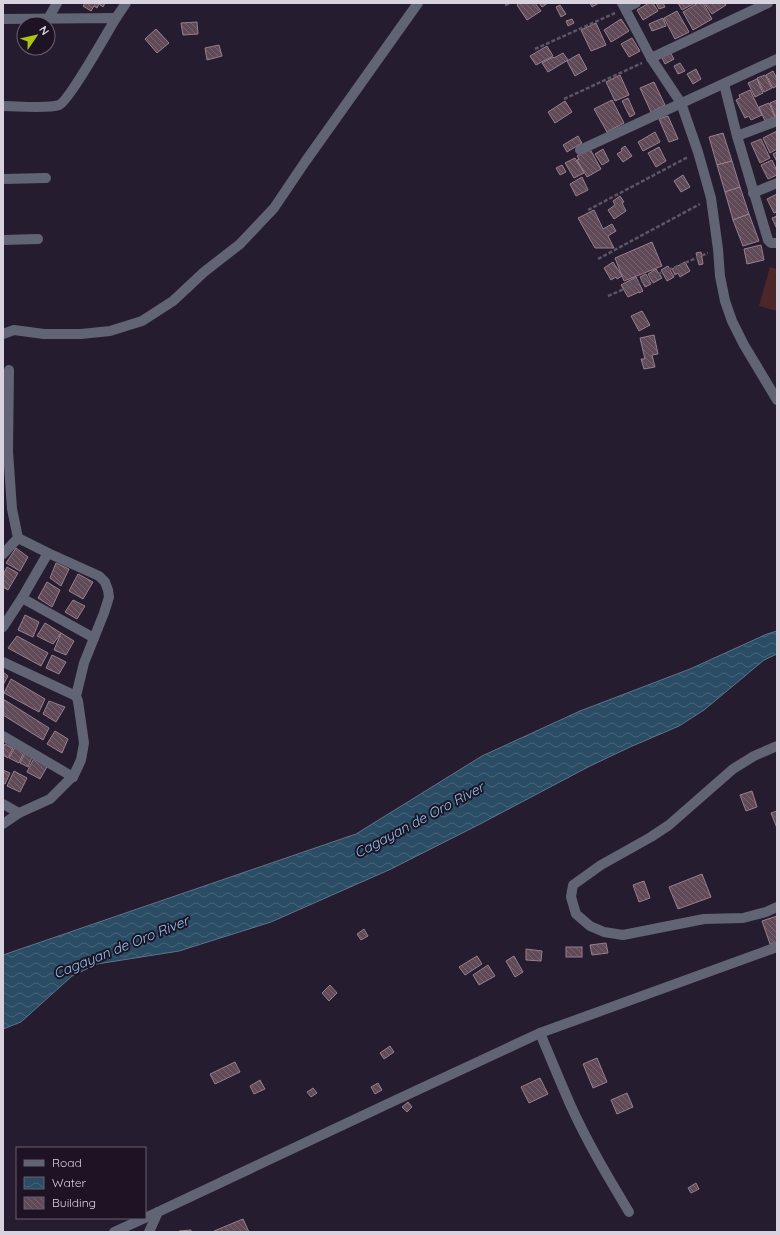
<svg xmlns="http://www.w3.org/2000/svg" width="780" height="1235" font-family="Quicksand,sans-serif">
	<defs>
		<pattern id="water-waves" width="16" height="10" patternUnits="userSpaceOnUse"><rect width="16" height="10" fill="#2a4c64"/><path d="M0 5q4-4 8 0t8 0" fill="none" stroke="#48657a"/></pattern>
		<pattern id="building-back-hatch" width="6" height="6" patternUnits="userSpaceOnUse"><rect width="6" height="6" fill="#614a57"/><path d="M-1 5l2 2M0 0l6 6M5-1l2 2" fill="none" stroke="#77636f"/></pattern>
	</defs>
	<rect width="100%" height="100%" fill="#261c2f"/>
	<polygon fill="#4b2729" points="770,267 777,269 777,311 759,306"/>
	<polygon fill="url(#water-waves)" stroke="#5e7489" points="777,631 777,654 764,660 704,710 679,726 630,747 588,767 482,823 391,869 271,922 179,951 97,964 72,976 21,1022 3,1029 3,955 356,834 482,756 580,711 690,669 767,634"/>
	<g fill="url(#building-back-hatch)" stroke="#987f8d">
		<polygon points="85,3 105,3 103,7 99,4 97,8 94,6 91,11 83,6"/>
		<polygon points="519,3 535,3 541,11 527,20 517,5"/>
		<polygon points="539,3 548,3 542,7"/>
		<polygon points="590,3 599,3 592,7"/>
		<polygon points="649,3 653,3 658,11 643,20 637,10"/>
		<polygon points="656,3 663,3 665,7 659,9"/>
		<polygon points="678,3 695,3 682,10"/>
		<polygon points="698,3 703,3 712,19 693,30 683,12"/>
		<polygon points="704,3 725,3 726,5 712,14"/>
		<polygon points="560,5 566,14 561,17 556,7"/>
		<polygon points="677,11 689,32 675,39 664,18"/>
		<polygon points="663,18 666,26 652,31 649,24"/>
		<polygon points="572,19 574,23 568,26 566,21"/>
		<polygon points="621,19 629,31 611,42 604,30"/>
		<polygon points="197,22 198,34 183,35 181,23"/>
		<polygon points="596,23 606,45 591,51 581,30"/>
		<polygon points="156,29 169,43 157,53 145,39"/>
		<polygon points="632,38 640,51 629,57 621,44"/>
		<polygon points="219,45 222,56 207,60 205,48"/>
		<polygon points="547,46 553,56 536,65 530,56"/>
		<polygon points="670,52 674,59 665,64 661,56"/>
		<polygon points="563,53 568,60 548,72 542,63 553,57 554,58"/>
		<polygon points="579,54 587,69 575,76 567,61"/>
		<polygon points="680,63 685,71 678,74 674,66"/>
		<polygon points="696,69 701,79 693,84 687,74"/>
		<polygon points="773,71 777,79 777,86 773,88 766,75"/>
		<polygon points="620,75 629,95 615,101 606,82"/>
		<polygon points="765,75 772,88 764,92 757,78"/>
		<polygon points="757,79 763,93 755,97 748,83"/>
		<polygon points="654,82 665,105 651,112 640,88"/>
		<polygon points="750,90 762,115 751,120 749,116 745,118 736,100 740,98 739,95"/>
		<polygon points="628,98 635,114 630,117 622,101"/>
		<polygon points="612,100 624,123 607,132 594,109"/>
		<polygon points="777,100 777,117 776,118 770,103"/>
		<polygon points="565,101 572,112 555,123 548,112"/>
		<polygon points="769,103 775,117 765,121 759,107"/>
		<polygon points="668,116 678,139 669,142 659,119"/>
		<polygon points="777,131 777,149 770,153 763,138"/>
		<polygon points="655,132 660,142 643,151 638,142"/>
		<polygon points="723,133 732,161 717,165 709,137"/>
		<polygon points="578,136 582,143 567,152 563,145"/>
		<polygon points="761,139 770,158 760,163 751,143"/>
		<polygon points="625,146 632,156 623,162 617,154 622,151 621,149"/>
		<polygon points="659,147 666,161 656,167 648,153"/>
		<polygon points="590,149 601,169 587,177 577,160 579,159 577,156"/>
		<polygon points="603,149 609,161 602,165 595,154"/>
		<polygon points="777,152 777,162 773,154"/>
		<polygon points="575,158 584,173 574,178 565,163"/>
		<polygon points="772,160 777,171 777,175 768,179 761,165"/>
		<polygon points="732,161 740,187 725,192 717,165"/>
		<polygon points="562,165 566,172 560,175 556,168"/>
		<polygon points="683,175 690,187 681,192 674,181"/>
		<polygon points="582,177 588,190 576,196 570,184"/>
		<polygon points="740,187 749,214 733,220 725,192"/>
		<polygon points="777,194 777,212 774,213 767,199"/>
		<polygon points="620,196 624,202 622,203 626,211 614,219 608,210 615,205 613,201"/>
		<polygon points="594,210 603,229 612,224 616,231 608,236 614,248 595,248 578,218"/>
		<polygon points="749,214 759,241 743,246 733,220"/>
		<polygon points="777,216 777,229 772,218"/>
		<polygon points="652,242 662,266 624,281 615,258"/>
		<polygon points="761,245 764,260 747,264 744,249"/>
		<polygon points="701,252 703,264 699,265 696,253"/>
		<polygon points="613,262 622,276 617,279 616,277 611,280 604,268"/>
		<polygon points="685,262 690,271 680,277 678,273 675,275 672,269"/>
		<polygon points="668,266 674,277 667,281 661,270"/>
		<polygon points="656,269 662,278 653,283 648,274"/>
		<polygon points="646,274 651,284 645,287 640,277"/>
		<polygon points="636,277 643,291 639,293 639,292 628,297 621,285"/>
		<polygon points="642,311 650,325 639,331 631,316"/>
		<polygon points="654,335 658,354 652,355 655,367 644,369 641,359 645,359 640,338"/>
		<polygon points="16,548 28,557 20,571 6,563"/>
		<polygon points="56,563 69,569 61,586 50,578"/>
		<polygon points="7,567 18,573 8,590 3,587 3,575"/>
		<polygon points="78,574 93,582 83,599 69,591"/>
		<polygon points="47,582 60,590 52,607 38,598"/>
		<polygon points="73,600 85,606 77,619 65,612"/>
		<polygon points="25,615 39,622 33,637 18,630"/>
		<polygon points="45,623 61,633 53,644 37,636"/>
		<polygon points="61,633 74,641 66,655 54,650"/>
		<polygon points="17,636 48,653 41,666 8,648"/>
		<polygon points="52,655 66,662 59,674 46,668"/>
		<polygon points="3,672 8,676 3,685"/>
		<polygon points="11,679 45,699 39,712 4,693"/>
		<polygon points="3,699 49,728 43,740 3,715"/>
		<polygon points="49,701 65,707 56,722 43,714"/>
		<polygon points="55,731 68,739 62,753 47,744"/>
		<polygon points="5,744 13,748 8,758 3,755 3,748"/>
		<polygon points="15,747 24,752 19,763 9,758"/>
		<polygon points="25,753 32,757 28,767 20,763"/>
		<polygon points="34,758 48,765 40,779 27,772"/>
		<polygon points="3,770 10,773 5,784 3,783"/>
		<polygon points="14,771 27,778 20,792 7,786"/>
		<polygon points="752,791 757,807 746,811 740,795"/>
		<polygon points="777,811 777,828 771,813"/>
		<polygon points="702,874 711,897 678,909 669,887"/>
		<polygon points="644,881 650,898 639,902 633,885"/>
		<polygon points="777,916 777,942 770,944 762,921"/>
		<polygon points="364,929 368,936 361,940 357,934"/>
		<polygon points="606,943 608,953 592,955 590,945"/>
		<rect x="566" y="947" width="16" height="10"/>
		<polygon points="526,949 542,951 541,961 526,960"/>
		<polygon points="477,956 482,964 465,975 459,967"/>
		<polygon points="514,956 523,972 515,977 506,961"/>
		<polygon points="488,965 495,976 479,985 473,975"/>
		<polygon points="330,985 337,993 329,1001 322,993"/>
		<polygon points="390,1046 394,1052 384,1059 380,1053"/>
		<polygon points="597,1058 607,1082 593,1088 583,1064"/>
		<polygon points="235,1062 240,1072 215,1084 210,1074"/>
		<polygon points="540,1078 548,1094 529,1103 521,1087"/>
		<polygon points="260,1080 265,1089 254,1094 250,1086"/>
		<polygon points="378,1083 382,1090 375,1094 371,1087"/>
		<polygon points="313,1088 317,1093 311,1097 307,1092"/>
		<polygon points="627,1093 633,1107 617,1114 611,1100"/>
		<polygon points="408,1102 412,1107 407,1112 402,1107"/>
		<polygon points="696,1183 699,1189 691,1193 688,1188"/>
		<polygon points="243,1219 249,1232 214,1232 214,1231"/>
		<polygon points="191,1230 191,1232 179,1232 179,1231"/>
	</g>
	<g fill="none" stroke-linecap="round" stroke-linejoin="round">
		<g stroke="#5d5465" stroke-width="2.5" stroke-dasharray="4 2" stroke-linecap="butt">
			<polyline points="505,5 511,3"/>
			<polyline points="535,49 615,13"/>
			<polyline points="564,99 642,63"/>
			<polyline points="588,210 688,157"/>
			<polyline points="598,259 700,204"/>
			<polyline points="608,296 708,253"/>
		</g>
		<g stroke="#606474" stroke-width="10">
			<polyline points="622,3 651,58 681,103 698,152 711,198 718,249 720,276 725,301 732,321 744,345 777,400"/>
			<polyline points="625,8 636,3"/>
			<polyline points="116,18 126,3"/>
			<path d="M3,19L116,18C108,31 69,101 59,105C48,109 16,106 3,106"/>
			<polyline points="48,19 57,3"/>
			<polyline points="651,58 768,3"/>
			<polyline points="724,84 737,136 768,240 771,243 777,243"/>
			<polyline points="737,136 777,121"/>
			<polyline points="580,150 777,59"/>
			<polyline points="3,179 46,178"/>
			<polyline points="753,193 777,183"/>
			<polyline points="3,240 38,239"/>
			<polyline points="3,334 14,330 44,334 81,334 110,331 142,321 173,301 204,272 240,244 274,208 305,162 418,3"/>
			<polyline points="9,370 8,451 12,509 18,538"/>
			<polyline points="3,554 18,538"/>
			<polyline points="22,598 94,638"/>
			<polyline points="3,627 22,598 48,553"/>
			<polyline points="3,662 76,696"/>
			<polyline points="3,736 73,777"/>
			<polyline points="777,746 754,756 733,769 669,825 651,837 601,865 573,885 571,897 576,914 590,926 604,932 623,935 704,919 743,918 766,912 777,907"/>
			<polyline points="3,804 19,813"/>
			<polyline points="3,824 19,813 50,799 72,777 73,777 81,760 84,743 78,701 76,696 84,663 104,613 109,597 108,590 105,582 99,576 48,553 18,538"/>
			<path d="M540,1033C550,1057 560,1081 570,1104C587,1142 608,1177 629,1212"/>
			<polyline points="114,1232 158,1212"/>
			<polyline points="149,1232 158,1212 396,1100 540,1033 777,947"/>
		</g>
	</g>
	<g text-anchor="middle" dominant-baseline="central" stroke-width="4" stroke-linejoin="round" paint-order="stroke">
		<g font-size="14" font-style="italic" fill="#8ec9f4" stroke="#1d1325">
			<text transform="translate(419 820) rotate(-28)">Cagayan de Oro River</text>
			<text transform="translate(121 947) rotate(-22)">Cagayan de Oro River</text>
		</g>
	</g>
	<rect width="780" height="1235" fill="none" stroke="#d8d2de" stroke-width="8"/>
	<rect x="16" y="1147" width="130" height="72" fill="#1d1325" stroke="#685f6f"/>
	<rect x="24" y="1160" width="20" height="6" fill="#606474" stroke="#685f6f"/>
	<text x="52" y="1167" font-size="12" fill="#d8d2de">Road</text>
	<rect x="24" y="1177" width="20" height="12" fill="url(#water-waves)" stroke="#685f6f"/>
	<text x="52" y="1187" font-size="12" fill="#d8d2de">Water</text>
	<rect x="24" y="1197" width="20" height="12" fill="url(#building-back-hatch)" stroke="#685f6f"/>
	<text x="52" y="1207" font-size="12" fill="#d8d2de">Building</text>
	<g transform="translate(36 36) rotate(56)"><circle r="19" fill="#1d1325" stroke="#685f6f"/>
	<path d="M0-3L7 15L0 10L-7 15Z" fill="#acc610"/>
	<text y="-6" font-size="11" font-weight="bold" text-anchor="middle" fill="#d8d2de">N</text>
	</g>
</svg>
